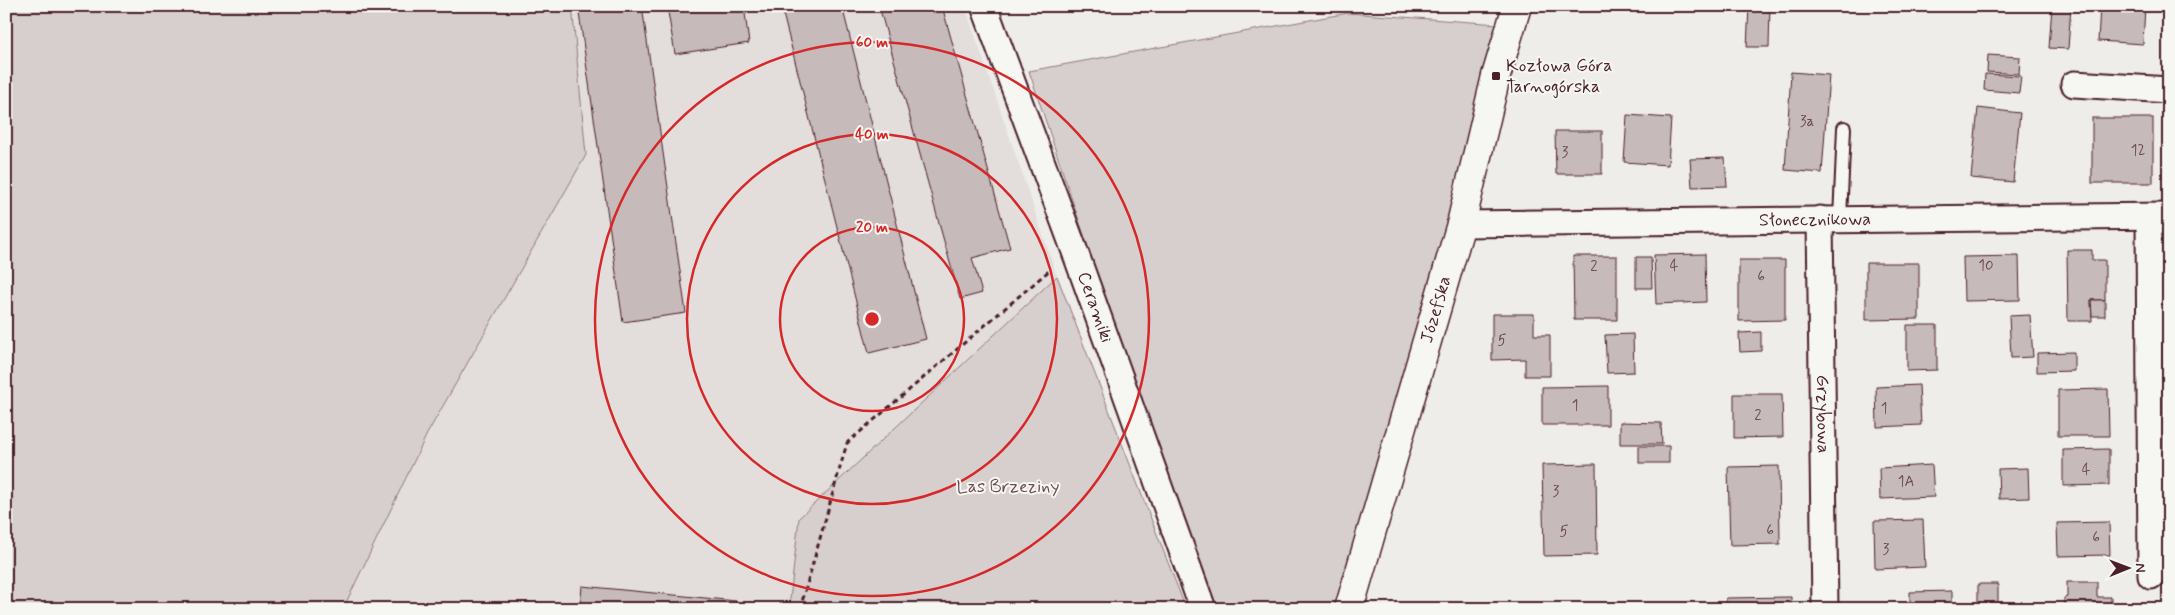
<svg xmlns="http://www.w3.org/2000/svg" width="2175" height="615" font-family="Mynerve,sans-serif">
	<rect width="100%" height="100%" fill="#efedea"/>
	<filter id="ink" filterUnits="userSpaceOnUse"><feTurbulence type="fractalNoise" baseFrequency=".02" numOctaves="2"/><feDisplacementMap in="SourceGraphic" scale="10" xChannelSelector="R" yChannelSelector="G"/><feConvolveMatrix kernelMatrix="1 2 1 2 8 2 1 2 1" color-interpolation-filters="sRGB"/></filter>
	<g filter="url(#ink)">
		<polygon fill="#e3dedc" points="572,6 965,6 1057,276 799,518 789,609 343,609 427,434 586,155"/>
		<g fill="#d7cfce" stroke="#90777c">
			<polygon points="6,6 572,6 586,155 427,434 343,609 6,609"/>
			<polygon points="1348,13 1512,25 1348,609 1209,609 1029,71"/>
			<polygon points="1057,276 1186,609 789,609 799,518"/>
		</g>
		<g fill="#c6babb" stroke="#4a1f2b">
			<polygon points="578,6 642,6 686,313 623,322"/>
			<polygon points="667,6 744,6 749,43 675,54"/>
			<polygon points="781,6 842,6 926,339 869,353"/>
			<polygon points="879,6 942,6 1010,248 972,258 982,293 960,299"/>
			<polygon points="1749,6 1770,6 1769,47 1747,47"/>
			<polygon points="2052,6 2071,6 2068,49 2049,48"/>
			<polygon points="2100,6 2145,6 2143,44 2098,41"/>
			<polygon points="1988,55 2020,57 2019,74 1987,72"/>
			<polygon points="1791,72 1829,75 1822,173 1785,170"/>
			<polygon points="1985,74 2021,76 2019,93 1984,90"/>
			<polygon points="1978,108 2020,113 2013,182 1971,178"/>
			<polygon points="1627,115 1671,118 1668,165 1624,162"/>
			<rect x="2092" y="118" width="61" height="65"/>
			<polygon points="1555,131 1602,131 1602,174 1556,174"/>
			<polygon points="1725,158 1727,186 1692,187 1690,159"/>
			<polygon points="2067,250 2092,250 2092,260 2105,260 2105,300 2091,300 2092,321 2068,321"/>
			<polygon points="1705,254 1706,302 1656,304 1654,255"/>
			<polygon points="1573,256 1617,256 1617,320 1574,320"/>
			<polygon points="2019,256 2020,300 1964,301 1963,257"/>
			<polygon points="1636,257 1651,257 1652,288 1636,288"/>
			<polygon points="1739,260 1785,260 1785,320 1739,321"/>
			<polygon points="1866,263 1919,263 1919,319 1866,320"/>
			<polygon points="2091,300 2105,300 2105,316 2092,316"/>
			<polygon points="1492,314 1534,314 1534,335 1550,335 1550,376 1525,376 1525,359 1492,360"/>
			<polygon points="2030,315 2033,357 2011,358 2009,316"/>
			<polygon points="1907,325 1937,325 1937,370 1907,371"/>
			<polygon points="1761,332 1761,351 1740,352 1739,333"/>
			<polygon points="1633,334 1634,372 1607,373 1605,335"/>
			<polygon points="2074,352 2074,371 2037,372 2037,353"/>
			<polygon points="1919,385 1921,425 1877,427 1876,387"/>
			<polygon points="1608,386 1608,425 1542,425 1542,387"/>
			<polygon points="2108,389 2109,436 2058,436 2058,390"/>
			<polygon points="1734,394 1782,394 1783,437 1734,438"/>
			<polygon points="1620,422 1661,423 1662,444 1620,444"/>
			<rect x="1639" y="446" width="30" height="17"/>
			<polygon points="2109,449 2109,485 2063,486 2063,450"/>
			<polygon points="1596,464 1597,555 1544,556 1542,465"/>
			<polygon points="1932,465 1934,497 1880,499 1879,468"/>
			<polygon points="1779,466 1780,544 1730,545 1728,467"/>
			<polygon points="2028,468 2029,498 1999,499 1998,469"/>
			<polygon points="1923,520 1925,567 1875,569 1874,521"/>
			<polygon points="2109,522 2110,555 2058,556 2057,523"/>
			<polygon points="2067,582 2097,582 2097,597 2111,597 2111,609 2064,609 2064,598 2067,597"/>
			<rect x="1978" y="584" width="20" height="25"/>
			<polygon points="582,586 736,601 735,609 580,609"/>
			<polygon points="1952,591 1952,609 1910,609 1910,592"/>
			<polygon points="1791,597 1791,609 1726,609 1726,598"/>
		</g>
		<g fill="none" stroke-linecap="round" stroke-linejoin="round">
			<g stroke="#4a1f2b" stroke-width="16">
				<polyline id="lane" points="1840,219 1844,128"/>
			</g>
			<g stroke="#4a1f2b" stroke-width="29">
				<g id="street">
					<path id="s1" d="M984,6L1074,249L1203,609"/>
					<polyline points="2074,84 2169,90"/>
					<polyline points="2149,217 2151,576"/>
					<path id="s2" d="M1820,219L1825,609"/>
					<path id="s3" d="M1461,224L2169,216"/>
				</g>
			</g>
			<g stroke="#4a1f2b" stroke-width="31">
				<g id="secondary">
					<path id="s4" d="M1349,609L1461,224L1496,76L1517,6"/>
				</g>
			</g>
			<polyline stroke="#4a1f2b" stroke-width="3" stroke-dasharray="5 4" stroke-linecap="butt" points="800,609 847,443 1051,269"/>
			<use href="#lane" stroke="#f6f6f2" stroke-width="12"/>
			<use href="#street" stroke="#f6f6f2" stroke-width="25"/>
			<use href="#secondary" stroke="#f6f6f2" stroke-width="28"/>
		</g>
	</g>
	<g fill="none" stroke="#d62828" stroke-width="2.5">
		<circle cx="872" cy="319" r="92"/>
		<circle cx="872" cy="319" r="185"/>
		<circle cx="872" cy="319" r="277"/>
	</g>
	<rect fill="#4a1f2b" stroke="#f6f6f2" stroke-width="2" x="1491" y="71" width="10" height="10" rx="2.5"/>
	<g text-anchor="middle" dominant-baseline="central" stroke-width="4" stroke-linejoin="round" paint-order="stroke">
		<g font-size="15" fill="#69464f">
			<text x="1807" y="122">3a</text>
			<text x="2138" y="151">12</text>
			<text x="1565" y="153">3</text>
			<text x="1674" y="266">4</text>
			<text x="1986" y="266">10</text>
			<text x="1594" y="267">2</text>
			<text x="1761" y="277">6</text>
			<text x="1502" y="341">5</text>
			<text x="1575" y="406">1</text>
			<text x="1884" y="409">1</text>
			<text x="1758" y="416">2</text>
			<text x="2086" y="470">4</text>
			<text x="1906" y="482">1A</text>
			<text x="1556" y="492">3</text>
			<text x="1770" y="531">6</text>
			<text x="1564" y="532">5</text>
			<text x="2096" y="538">6</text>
			<text x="1886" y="550">3</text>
		</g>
		<g font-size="18" fill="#4a1f2b" stroke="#f6f6f2" text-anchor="start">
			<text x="1506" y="66">Kozłowa Góra<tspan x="1506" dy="21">Tarnogórska</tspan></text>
		</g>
		<g font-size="18" fill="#4a1f2b" stroke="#f6f6f2">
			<text stroke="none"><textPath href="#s3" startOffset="354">Słonecznikowa</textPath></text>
			<text stroke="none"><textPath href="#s1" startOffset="321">Ceramiki</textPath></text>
			<text stroke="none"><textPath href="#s4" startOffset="312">Józefska</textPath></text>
			<text stroke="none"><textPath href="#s2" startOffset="195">Grzybowa</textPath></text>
		</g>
		<g font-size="18" fill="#6d4b54" stroke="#f6f6f2">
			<text x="1008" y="487">Las Brzeziny</text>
		</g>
	</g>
	<circle cx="872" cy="319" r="8" fill="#d62828" stroke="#f6f6f2" stroke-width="2.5"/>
	<g font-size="15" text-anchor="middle" font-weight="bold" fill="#d62828" stroke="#f6f6f2" stroke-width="4" stroke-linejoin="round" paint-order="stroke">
		<text x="872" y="47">60 m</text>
		<text x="872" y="139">40 m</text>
		<text x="872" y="232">20 m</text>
	</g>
	<rect width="2175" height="615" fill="none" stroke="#f6f6f2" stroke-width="25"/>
	<rect x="12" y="12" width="2150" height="590" fill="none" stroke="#4a1f2b" stroke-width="2" filter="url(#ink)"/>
	<g transform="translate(2128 568) rotate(89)" stroke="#f6f6f2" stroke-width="4" paint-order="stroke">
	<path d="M0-4L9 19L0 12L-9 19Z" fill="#4a1f2b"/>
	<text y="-8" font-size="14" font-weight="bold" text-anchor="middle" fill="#4a1f2b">N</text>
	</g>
</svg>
